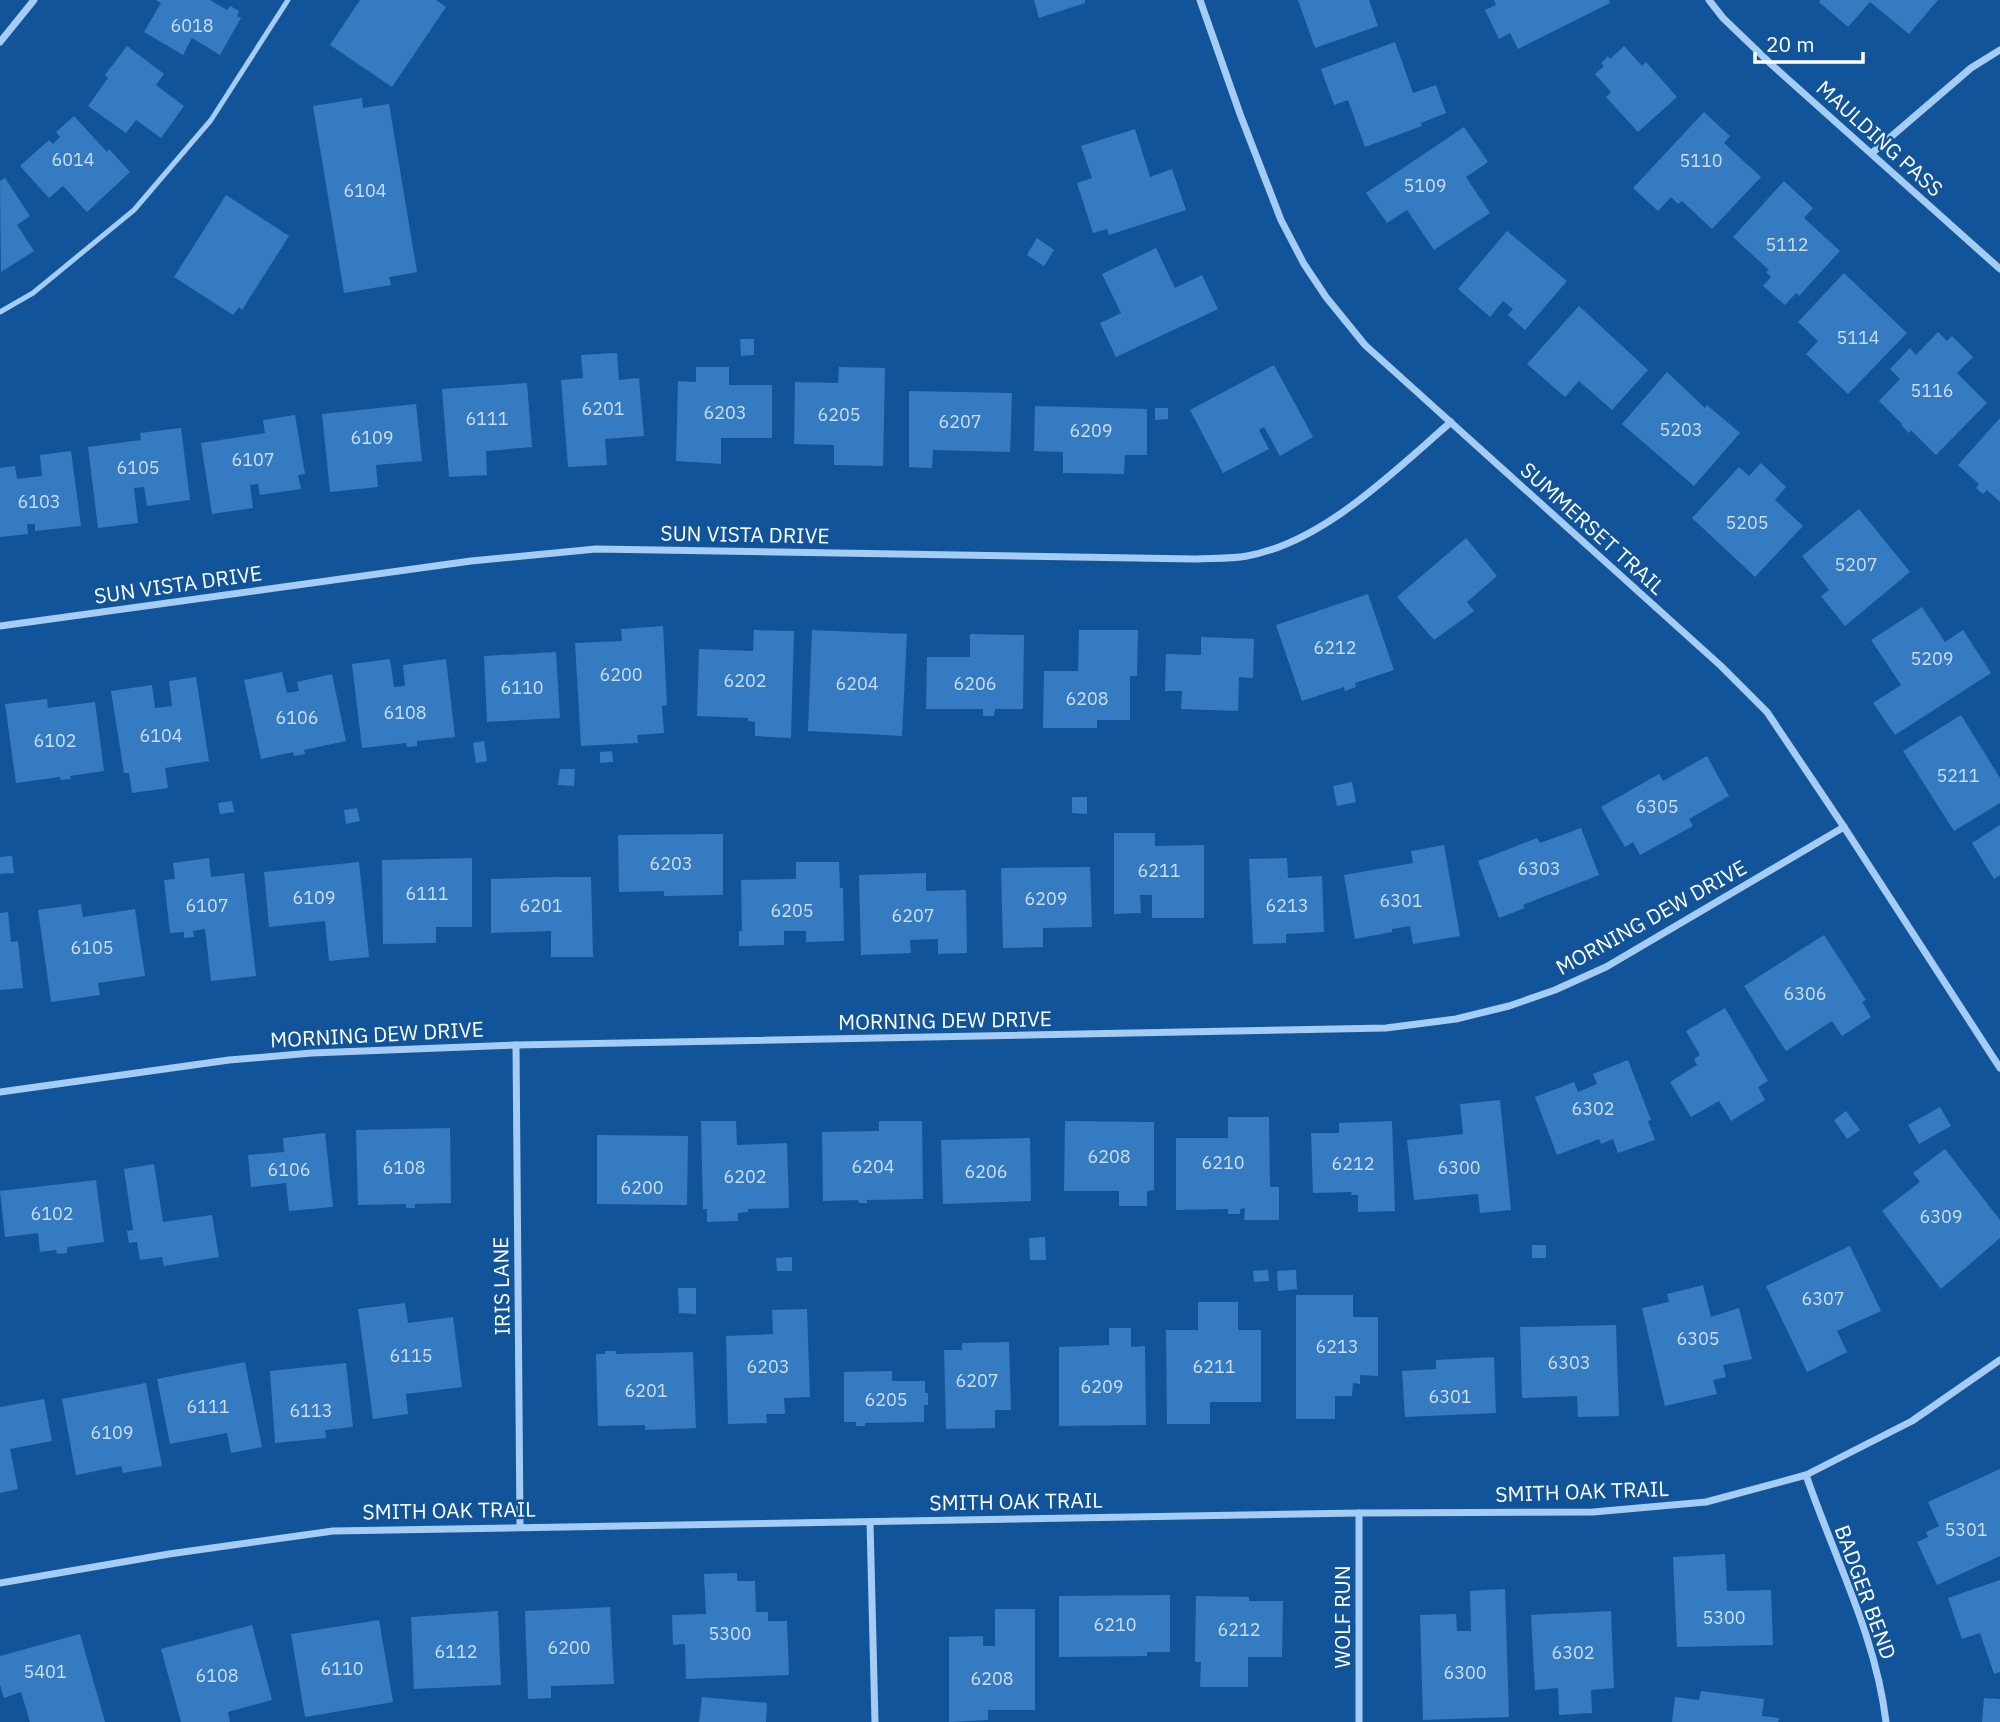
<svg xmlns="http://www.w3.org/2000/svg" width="2000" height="1722" font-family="'IBM Plex Sans',sans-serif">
	<rect width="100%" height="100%" fill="#11549a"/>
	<g fill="#357bc1">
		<polygon points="156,0 210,0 227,10 230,6 239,11 237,16 241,18 220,55 192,38 183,55 144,32 161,3"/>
		<polygon points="360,0 436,0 446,7 392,87 330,45"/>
		<polygon points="1034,0 1085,0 1085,3 1039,18"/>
		<polygon points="1298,0 1369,0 1378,26 1315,48"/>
		<polygon points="1494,0 1609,0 1610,3 1518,49 1510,33 1499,39 1485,10 1496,5"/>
		<polygon points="1820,0 1938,0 1909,34 1870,2 1848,27 1819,2"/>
		<polygon points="1395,42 1413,93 1436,85 1446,113 1421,123 1422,126 1365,147 1348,100 1334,105 1321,69"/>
		<polygon points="127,46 164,74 156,85 184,106 161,138 136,120 126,133 88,106 108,78 105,75"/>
		<polygon points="1624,46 1642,66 1646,62 1677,97 1638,132 1606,97 1611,92 1595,74 1604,66 1601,63 1608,56 1610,59"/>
		<polygon points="362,98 363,108 389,104 417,272 389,277 391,285 344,293 313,106"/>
		<polygon points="1704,112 1730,136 1724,143 1761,177 1712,229 1682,201 1678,204 1671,197 1658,211 1633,188"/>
		<polygon points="74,116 107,152 109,149 130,172 87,212 63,186 49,198 20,166 49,140 53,144 60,137 56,132"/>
		<polygon points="1464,127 1488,162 1466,177 1490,213 1434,250 1407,210 1387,223 1366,193"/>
		<polygon points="1135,129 1150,177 1172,169 1186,210 1109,235 1107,229 1093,233 1077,183 1092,178 1081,146"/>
		<polygon points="5,178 30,216 17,225 34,251 1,272 0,181"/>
		<polygon points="1784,181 1813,208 1804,218 1840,251 1799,296 1796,293 1785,305 1763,286 1771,277 1766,272 1769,270 1733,237"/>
		<polygon points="226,195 289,236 242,310 239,307 233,315 174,277"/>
		<polygon points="1507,231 1567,281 1525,330 1508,315 1513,309 1503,301 1490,317 1458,289"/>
		<polygon points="1037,238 1054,250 1044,266 1027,255"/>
		<polygon points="1156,248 1175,288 1202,275 1218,309 1116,357 1100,323 1121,313 1102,274"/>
		<polygon points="1844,273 1907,333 1848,394 1806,354 1818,341 1798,322"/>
		<polygon points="1579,306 1648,370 1612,410 1579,381 1565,397 1527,364"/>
		<polygon points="1938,332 1947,341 1952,336 1973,357 1957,373 1987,403 1936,455 1911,430 1909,433 1901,425 1902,424 1879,401 1900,379 1890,369 1910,348 1916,355"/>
		<polygon points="740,339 754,339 754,355 741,356"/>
		<polygon points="617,353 619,380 639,378 644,436 605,439 607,465 568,467 561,380 583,378 581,355"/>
		<polygon points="1274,365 1313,437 1280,456 1264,427 1259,430 1269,449 1223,473 1190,410"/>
		<polygon points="696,367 729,367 729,385 772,385 772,438 721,438 721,464 676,461 678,381 696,382"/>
		<polygon points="839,367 885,368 883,466 834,465 834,445 794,444 795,382 838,383"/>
		<polygon points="1667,372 1705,408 1707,405 1740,433 1694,486 1622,424"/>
		<polygon points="527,383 532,447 486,451 487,475 449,477 442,389"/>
		<polygon points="909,391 1012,393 1010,452 933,450 932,468 909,467"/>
		<polygon points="416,404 422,461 376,465 378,487 330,492 322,414"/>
		<polygon points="1035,406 1147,409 1147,455 1125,455 1124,474 1063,473 1063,452 1034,451"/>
		<polygon points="1155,408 1168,408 1168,419 1155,420"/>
		<polygon points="295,415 305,474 298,475 301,489 260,495 258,484 250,485 253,508 212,514 201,443 265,433 263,420"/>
		<polygon points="2000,418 2000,502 1987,490 1983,494 1976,488 1979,484 1958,465"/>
		<polygon points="181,428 190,500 147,506 144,487 134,488 138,523 98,528 88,447 141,440 140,433"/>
		<polygon points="71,451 81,526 35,531 35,524 27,524 28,534 0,537 0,468 15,466 17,479 42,476 40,455"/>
		<polygon points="1761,463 1786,487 1775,500 1803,526 1755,577 1692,518 1739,467 1749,476"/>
		<polygon points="1859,509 1910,572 1845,626 1821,596 1829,590 1802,556"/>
		<polygon points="1466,538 1497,576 1467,602 1474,611 1434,640 1397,597"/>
		<polygon points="1368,594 1394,670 1355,683 1356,687 1345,691 1344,687 1302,701 1276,625"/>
		<polygon points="1922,607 1945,642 1963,630 1991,673 1895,735 1873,703 1901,685 1871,640"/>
		<polygon points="663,626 667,705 662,706 664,733 637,735 638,743 581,746 575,643 622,641 621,629"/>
		<polygon points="754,630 794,631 791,738 755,736 755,722 748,721 748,718 697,716 699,649 753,651"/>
		<polygon points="812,630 907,634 902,736 808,731"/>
		<polygon points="1079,630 1138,630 1137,676 1130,676 1130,720 1097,720 1097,728 1043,728 1044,671 1078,671"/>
		<polygon points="970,634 1024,635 1023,709 995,709 994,716 983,716 983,709 926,709 927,657 970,657"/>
		<polygon points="1201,637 1254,639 1253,678 1239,677 1238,711 1181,709 1182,691 1165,691 1166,654 1201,655"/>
		<polygon points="556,652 560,718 487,722 484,656"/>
		<polygon points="390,659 394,687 405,686 403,665 446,659 455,737 417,741 417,746 407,747 406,743 362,748 352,664"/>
		<polygon points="282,672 287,693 299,691 297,682 332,674 346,741 304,750 305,754 294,756 293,752 261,759 244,680"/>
		<polygon points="196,677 209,761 165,768 168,788 132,793 129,773 124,773 111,691 152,685 155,708 172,706 169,681"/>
		<polygon points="47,699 48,708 95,702 104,771 70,776 71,779 61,780 60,777 16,783 5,704"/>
		<polygon points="1961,715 2000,778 2000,803 1954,831 1903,751"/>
		<polygon points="484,741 487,761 476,763 473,743"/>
		<polygon points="612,751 613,762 600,763 600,752"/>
		<polygon points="1707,756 1729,796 1689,819 1693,826 1640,855 1633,842 1625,847 1601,807 1659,774 1663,781"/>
		<polygon points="560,769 575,769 574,786 558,785"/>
		<polygon points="1352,782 1356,802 1337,806 1333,786"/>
		<polygon points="1072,797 1087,797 1087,814 1072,813"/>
		<polygon points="232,801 234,812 220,814 218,803"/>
		<polygon points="357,808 360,821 346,824 344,810"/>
		<polygon points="2000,825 2000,875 1994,879 1972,843"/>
		<polygon points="1581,828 1599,875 1523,905 1525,908 1499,918 1478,861 1537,838 1540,843"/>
		<polygon points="1114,833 1155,833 1155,846 1204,845 1204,918 1152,918 1152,895 1140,895 1141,913 1114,914"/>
		<polygon points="723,834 723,895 664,896 664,891 619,892 618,835"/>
		<polygon points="1444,845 1460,936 1413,944 1410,926 1392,929 1392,932 1355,939 1344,875 1413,863 1411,851"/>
		<polygon points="12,856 14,873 0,874 0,857"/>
		<polygon points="209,858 211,877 244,873 256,976 211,981 205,929 193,931 194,937 184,938 184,932 170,933 164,880 175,879 173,863"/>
		<polygon points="472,858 472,927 436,927 436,943 383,944 382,860"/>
		<polygon points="1287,858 1288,878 1322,876 1324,932 1286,934 1286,943 1253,944 1249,859"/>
		<polygon points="359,862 369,957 329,961 325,921 269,927 264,872"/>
		<polygon points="796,862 839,862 840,888 843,888 844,941 806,942 806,931 784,931 784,945 739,946 739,931 742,931 741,880 796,879"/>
		<polygon points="1090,867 1092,927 1043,928 1043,947 1003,948 1001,868"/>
		<polygon points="926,873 926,891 966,890 967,953 938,954 938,939 910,940 911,953 861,955 859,875"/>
		<polygon points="558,877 591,877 593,957 551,957 551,931 491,933 491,879"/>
		<polygon points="81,904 83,917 135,909 145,976 98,983 100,995 51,1002 38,910"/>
		<polygon points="8,912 11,942 18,941 23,988 0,990 0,913"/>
		<polygon points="1824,935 1866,1000 1862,1002 1871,1017 1842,1036 1832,1021 1786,1051 1744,986"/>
		<polygon points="1725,1008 1768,1081 1758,1087 1765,1100 1731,1121 1719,1101 1691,1117 1670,1082 1697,1065 1694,1059 1700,1055 1686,1031"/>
		<polygon points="1628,1060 1651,1120 1648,1121 1655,1140 1618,1153 1613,1139 1601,1144 1599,1139 1557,1155 1535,1097 1574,1082 1578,1092 1597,1084 1593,1074"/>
		<polygon points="1500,1100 1511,1210 1480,1213 1478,1194 1414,1200 1407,1140 1463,1134 1460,1104"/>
		<polygon points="1940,1107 1951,1126 1919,1144 1908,1125"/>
		<polygon points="1846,1111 1860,1130 1847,1139 1834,1120"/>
		<polygon points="1228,1117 1269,1117 1270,1187 1279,1187 1279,1220 1244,1220 1245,1208 1240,1209 1240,1214 1228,1214 1228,1209 1176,1210 1176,1138 1228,1138"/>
		<polygon points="701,1121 736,1121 737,1145 787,1143 789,1208 748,1209 748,1212 738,1213 738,1221 707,1222 707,1209 703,1209"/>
		<polygon points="879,1121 922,1121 923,1199 867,1200 867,1203 859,1203 858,1200 823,1201 822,1132 879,1131"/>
		<polygon points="1065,1121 1154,1122 1154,1190 1147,1191 1147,1206 1119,1206 1119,1191 1064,1191"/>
		<polygon points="1392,1121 1395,1211 1358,1212 1358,1195 1351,1195 1352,1192 1313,1193 1311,1133 1339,1133 1339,1123"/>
		<polygon points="450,1128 451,1203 415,1204 415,1208 406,1208 406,1204 358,1205 356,1130"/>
		<polygon points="325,1133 333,1207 289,1211 286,1183 251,1187 248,1155 284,1152 283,1138"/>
		<polygon points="597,1135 688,1136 687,1205 597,1204"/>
		<polygon points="1030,1138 1031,1201 943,1204 941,1140"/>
		<polygon points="1945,1149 2000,1220 2000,1238 1941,1289 1882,1211 1920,1182 1913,1173"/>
		<polygon points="154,1164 163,1222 212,1215 219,1257 164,1266 162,1257 140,1260 137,1242 129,1243 127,1231 133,1230 124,1169"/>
		<polygon points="96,1180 104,1242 67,1247 67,1253 57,1254 56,1250 40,1252 38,1233 5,1237 0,1191"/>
		<polygon points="1045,1237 1046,1260 1030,1260 1029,1238"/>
		<rect x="1532" y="1245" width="14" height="13"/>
		<polygon points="1850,1246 1881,1311 1837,1331 1847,1352 1807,1372 1766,1286"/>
		<polygon points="792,1257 792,1271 777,1271 776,1258"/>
		<polygon points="1268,1270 1269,1281 1254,1282 1253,1271"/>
		<polygon points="1296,1270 1297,1289 1278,1291 1277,1271"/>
		<polygon points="1703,1285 1711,1317 1739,1308 1752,1359 1723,1365 1726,1377 1713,1380 1717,1394 1665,1406 1642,1308 1669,1302 1667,1294"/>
		<polygon points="678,1288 696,1288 696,1314 679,1313"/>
		<polygon points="1296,1295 1353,1295 1353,1317 1378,1317 1378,1376 1360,1375 1360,1384 1353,1383 1352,1396 1335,1396 1335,1419 1296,1419"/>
		<polygon points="1198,1302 1238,1302 1238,1330 1261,1330 1261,1402 1210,1402 1210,1424 1167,1424 1166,1330 1198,1330"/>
		<polygon points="405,1303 408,1323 453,1317 462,1387 406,1394 408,1414 373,1419 358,1309"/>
		<polygon points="807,1309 810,1397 784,1398 785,1414 766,1414 767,1423 728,1424 726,1336 773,1334 772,1310"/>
		<polygon points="1616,1325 1619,1416 1578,1417 1577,1396 1522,1398 1520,1327"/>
		<polygon points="1109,1328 1131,1328 1131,1347 1145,1346 1146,1425 1059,1426 1059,1347 1109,1345"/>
		<polygon points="1009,1342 1011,1410 995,1410 995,1428 946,1429 944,1350 962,1350 962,1343"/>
		<polygon points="605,1351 616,1351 616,1354 693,1352 696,1428 645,1430 645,1425 598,1426 596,1354 605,1354"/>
		<polygon points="1494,1357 1496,1413 1405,1417 1402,1371 1436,1369 1436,1360"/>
		<polygon points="245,1362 262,1447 231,1453 227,1433 170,1444 157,1379"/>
		<polygon points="346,1363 353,1427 325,1430 326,1438 275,1443 270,1371"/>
		<polygon points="892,1371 892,1381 925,1381 925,1393 928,1393 928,1405 924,1405 924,1422 865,1423 865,1426 856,1426 856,1422 844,1422 844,1372"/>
		<polygon points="146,1383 162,1466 123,1473 121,1466 76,1475 62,1399"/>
		<polygon points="44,1399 52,1441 10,1449 18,1489 0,1493 0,1407"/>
		<polygon points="2000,1469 2000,1556 1937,1585 1917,1542 1928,1537 1926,1532 1939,1526 1928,1502"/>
		<polygon points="1725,1554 1727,1591 1771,1590 1773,1645 1677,1647 1673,1557"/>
		<polygon points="737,1573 737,1581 755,1581 756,1612 768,1612 768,1621 787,1621 789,1675 686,1679 685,1644 673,1645 672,1615 706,1614 704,1574"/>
		<polygon points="2000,1580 2000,1672 1994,1674 1980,1633 1962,1639 1948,1598"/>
		<polygon points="1505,1589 1509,1717 1423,1720 1420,1615 1456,1614 1457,1631 1471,1631 1470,1591"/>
		<polygon points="1170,1595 1170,1652 1147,1652 1147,1656 1059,1657 1059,1596"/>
		<polygon points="1196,1596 1249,1597 1249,1601 1283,1601 1282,1657 1248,1657 1248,1687 1200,1687 1201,1662 1195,1662"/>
		<polygon points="610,1607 614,1684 551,1686 551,1698 528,1699 525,1611"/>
		<polygon points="995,1609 1035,1609 1035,1710 988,1710 988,1720 949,1722 949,1637 983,1636 983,1646 995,1646"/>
		<polygon points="498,1611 501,1685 414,1689 411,1617"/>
		<polygon points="1611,1611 1614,1688 1591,1690 1592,1713 1559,1715 1558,1688 1535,1690 1531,1615"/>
		<polygon points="379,1620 393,1702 305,1717 291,1634"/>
		<polygon points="252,1625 272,1700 228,1712 230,1722 181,1722 161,1649"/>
		<polygon points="80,1634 105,1722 30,1722 21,1692 4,1698 0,1685 0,1656"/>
		<polygon points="1701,1691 1764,1699 1762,1716 1779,1718 1778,1722 1672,1722 1675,1697 1699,1700"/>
		<polygon points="702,1697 767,1703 766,1722 699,1722"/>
		<polygon points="1984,1698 2000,1699 2000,1722 1982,1722"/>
	</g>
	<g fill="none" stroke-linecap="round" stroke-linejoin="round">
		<polyline stroke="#a4ccf4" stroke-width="5" points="0,312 33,293 134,210 211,120 288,0"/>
		<g stroke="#a4ccf4" stroke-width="7">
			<polyline points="1200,0 1240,114 1281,220 1304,264 1326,297 1365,345 1721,666 1767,712 1844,827 2000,1068"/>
			<polyline points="1709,0 1723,18 1772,65 2000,269"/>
			<polyline points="0,42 34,0"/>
			<polyline points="1872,153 1971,68 2000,50"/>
			<path d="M0,626L471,561L596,549L1194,559C1211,558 1230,559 1247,556C1324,542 1394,471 1451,422"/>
			<polyline points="516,1045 520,1526"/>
			<polyline points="0,1092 229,1060 312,1053 516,1045 1386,1028 1456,1019 1509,1006 1555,990 1606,967 1844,827"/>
			<path d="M1806,1475C1834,1557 1876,1636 1886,1722"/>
			<polyline points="870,1522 875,1722"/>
			<polyline points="0,1583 169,1554 333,1531 1359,1513 1593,1512 1706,1502 1806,1475 1912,1421 2000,1360"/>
			<polyline points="1359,1722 1359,1513"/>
		</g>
	</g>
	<g text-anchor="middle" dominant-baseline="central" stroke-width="5" stroke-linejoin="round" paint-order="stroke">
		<g font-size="18" fill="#ccdef0">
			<text x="192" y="25">6018</text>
			<text x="73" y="159">6014</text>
			<text x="1701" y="160">5110</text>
			<text x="1425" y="185">5109</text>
			<text x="365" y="190">6104</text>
			<text x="1787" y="244">5112</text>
			<text x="1858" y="337">5114</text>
			<text x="1932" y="390">5116</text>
			<text x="603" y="408">6201</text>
			<text x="725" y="412">6203</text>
			<text x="839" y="414">6205</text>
			<text x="487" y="418">6111</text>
			<text x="960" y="421">6207</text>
			<text x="1681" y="429">5203</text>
			<text x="1091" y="430">6209</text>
			<text x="372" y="437">6109</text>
			<text x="253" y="459">6107</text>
			<text x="138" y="467">6105</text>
			<text x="39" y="501">6103</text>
			<text x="1747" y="522">5205</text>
			<text x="1856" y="564">5207</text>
			<text x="1335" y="647">6212</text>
			<text x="1932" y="658">5209</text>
			<text x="621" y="674">6200</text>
			<text x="745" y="680">6202</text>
			<text x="857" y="683">6204</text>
			<text x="975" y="683">6206</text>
			<text x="522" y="687">6110</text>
			<text x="1087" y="698">6208</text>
			<text x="405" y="712">6108</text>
			<text x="297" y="717">6106</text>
			<text x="161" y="735">6104</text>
			<text x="55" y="740">6102</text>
			<text x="1958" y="775">5211</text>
			<text x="1657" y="806">6305</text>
			<text x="671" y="863">6203</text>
			<text x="1539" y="868">6303</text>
			<text x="1159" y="870">6211</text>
			<text x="427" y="893">6111</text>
			<text x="314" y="897">6109</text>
			<text x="1046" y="898">6209</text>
			<text x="1401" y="900">6301</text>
			<text x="207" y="905">6107</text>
			<text x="541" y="905">6201</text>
			<text x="1287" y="905">6213</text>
			<text x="792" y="910">6205</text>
			<text x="913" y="915">6207</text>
			<text x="92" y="947">6105</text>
			<text x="1805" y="993">6306</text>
			<text x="1593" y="1108">6302</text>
			<text x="1109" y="1156">6208</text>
			<text x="1223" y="1162">6210</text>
			<text x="1353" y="1163">6212</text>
			<text x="873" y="1166">6204</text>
			<text x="404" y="1167">6108</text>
			<text x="1459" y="1167">6300</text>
			<text x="289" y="1169">6106</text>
			<text x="986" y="1171">6206</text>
			<text x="745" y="1176">6202</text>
			<text x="642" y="1187">6200</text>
			<text x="52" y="1213">6102</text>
			<text x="1941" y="1216">6309</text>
			<text x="1823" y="1298">6307</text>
			<text x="1698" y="1338">6305</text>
			<text x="1337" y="1346">6213</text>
			<text x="411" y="1355">6115</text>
			<text x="1569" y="1362">6303</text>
			<text x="768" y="1366">6203</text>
			<text x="1214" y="1366">6211</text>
			<text x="977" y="1380">6207</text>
			<text x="1102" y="1386">6209</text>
			<text x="646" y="1390">6201</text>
			<text x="1450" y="1396">6301</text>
			<text x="886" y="1399">6205</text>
			<text x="208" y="1406">6111</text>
			<text x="311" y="1410">6113</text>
			<text x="112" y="1432">6109</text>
			<text x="1966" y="1529">5301</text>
			<text x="1724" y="1617">5300</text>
			<text x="1115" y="1624">6210</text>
			<text x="1239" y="1629">6212</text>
			<text x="730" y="1633">5300</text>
			<text x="569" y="1647">6200</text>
			<text x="456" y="1651">6112</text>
			<text x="1573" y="1652">6302</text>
			<text x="342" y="1668">6110</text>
			<text x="45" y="1671">5401</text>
			<text x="1465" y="1672">6300</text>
			<text x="217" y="1675">6108</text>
			<text x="992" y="1678">6208</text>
		</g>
		<g font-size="21" fill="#fff" stroke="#11549a">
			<text transform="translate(1880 138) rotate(42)">MAULDING PASS</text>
			<text transform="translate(1593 528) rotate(42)">SUMMERSET TRAIL</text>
			<text transform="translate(745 534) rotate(1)">SUN VISTA DRIVE</text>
			<text transform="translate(178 584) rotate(-8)">SUN VISTA DRIVE</text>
			<text transform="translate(1651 917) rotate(-29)">MORNING DEW DRIVE</text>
			<text transform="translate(945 1020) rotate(-1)">MORNING DEW DRIVE</text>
			<text transform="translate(377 1034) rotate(-3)">MORNING DEW DRIVE</text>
			<text transform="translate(501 1286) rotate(-91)">IRIS LANE</text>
			<text transform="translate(1582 1491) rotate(-2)">SMITH OAK TRAIL</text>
			<text transform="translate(1016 1501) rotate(-1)">SMITH OAK TRAIL</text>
			<text transform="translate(449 1510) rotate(-1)">SMITH OAK TRAIL</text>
			<text transform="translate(1866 1592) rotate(70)">BADGER BEND</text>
			<text transform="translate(1342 1617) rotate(-90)">WOLF RUN</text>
		</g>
	</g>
	<path d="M1755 52v10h108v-10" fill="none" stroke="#ffffff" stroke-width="3.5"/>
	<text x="1766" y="52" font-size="21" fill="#ffffff" stroke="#11549a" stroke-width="5" paint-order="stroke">20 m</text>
</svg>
